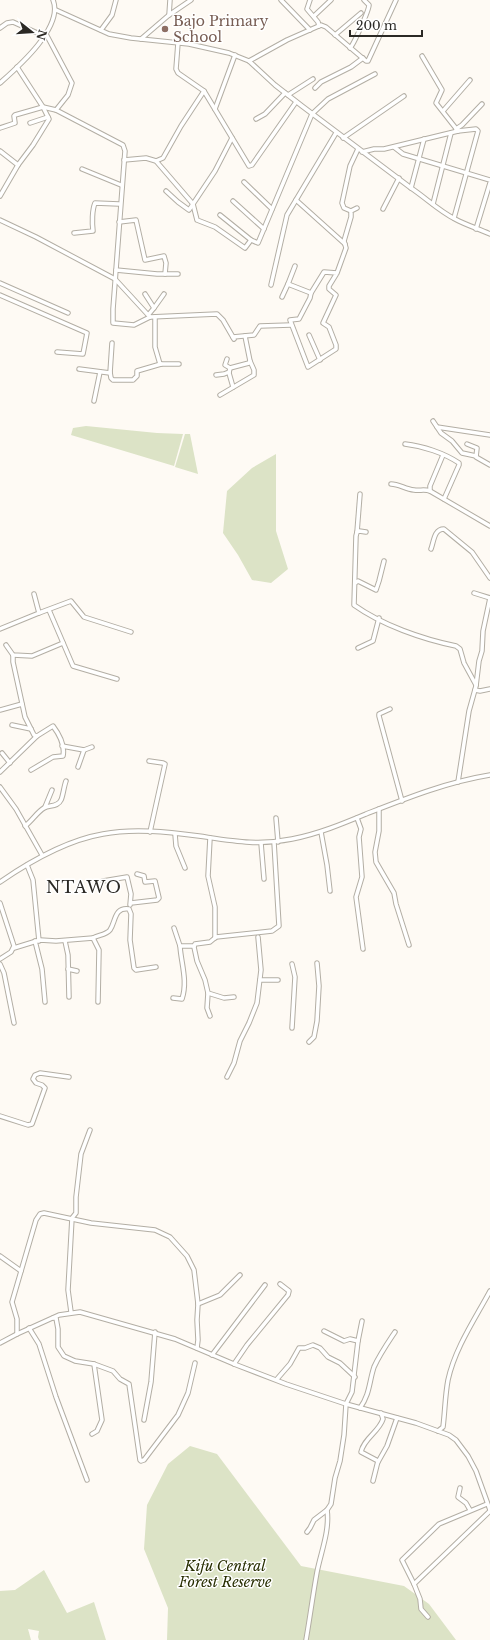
<svg xmlns="http://www.w3.org/2000/svg" width="490" height="1640" font-family="'Libre Baskerville',serif">
	<rect width="100%" height="100%" fill="#fefaf4"/>
	<g fill="#dce3c6">
		<polygon points="86,426 157,433 183,434 174,466 71,435 73,428"/>
		<polygon points="185,434 190,434 198,474 175,467"/>
		<polygon points="276,454 276,531 288,569 271,583 252,580 238,555 223,533 227,491 252,468"/>
		<polygon points="190,1446 217,1454 301,1566 404,1586 429,1604 456,1640 167,1640 168,1608 144,1549 147,1505 168,1464"/>
		<polygon points="44,1570 67,1613 94,1602 106,1640 39,1640 38,1637 39,1631 28,1629 31,1640 0,1640 0,1591 15,1590"/>
	</g>
	<g fill="none" stroke-linecap="round" stroke-linejoin="round">
		<g stroke="#b3aea4" stroke-width="5.5">
			<g id="minor">
				<polyline points="281,0 310,30"/>
				<polyline points="310,0 307,9 318,22 319,26"/>
				<path d="M56,10L109,34L131,38L189,44L229,53L249,61L275,85L302,106L411,188C426,198 439,211 455,219C466,225 479,229 490,234"/>
				<polyline points="169,15 170,0"/>
				<polyline points="314,16 331,0"/>
				<polyline points="0,28 7,23 13,22 44,36"/>
				<polyline points="101,30 112,15 116,0"/>
				<polyline points="46,34 72,83 68,95 56,110"/>
				<polyline points="335,35 361,13"/>
				<polyline points="141,39 169,15 191,0"/>
				<polyline points="178,43 176,69 178,73 204,91 249,166 252,165 296,102"/>
				<path d="M350,48C354,44 369,10 369,5L364,0"/>
				<polyline points="422,56 442,90 436,103 458,131"/>
				<polyline points="249,61 287,40 321,25 326,27 366,61 368,61 396,0"/>
				<path d="M0,83C18,67 64,27 53,0"/>
				<polyline points="315,88 321,82 351,67 363,58"/>
				<polyline points="288,95 313,79"/>
				<polyline points="215,109 235,55"/>
				<polyline points="443,111 470,80"/>
				<polyline points="256,119 265,114 285,93"/>
				<polyline points="30,123 48,117"/>
				<polyline points="0,128 15,123 14,116 15,115 43,107 56,110 123,145 125,151 113,309 113,323 134,325 150,317 217,314 223,320 234,339"/>
				<polyline points="456,129 462,125 482,104"/>
				<polyline points="343,138 404,96"/>
				<polyline points="394,147 403,154 490,180"/>
				<polyline points="0,151 18,165"/>
				<polyline points="362,152 374,149 384,149 458,131 476,129 478,131 454,218"/>
				<polyline points="124,160 146,158 156,161 193,204 197,220 215,227 245,248 251,240"/>
				<polyline points="156,161 163,158 181,126 204,91"/>
				<polyline points="82,169 121,185"/>
				<polyline points="244,182 272,209"/>
				<polyline points="411,188 424,139"/>
				<polyline points="166,191 178,202 189,210 215,171 232,138"/>
				<polyline points="0,196 18,165 33,145 49,119 43,107 17,67"/>
				<polyline points="296,200 345,244"/>
				<polyline points="233,201 264,229"/>
				<polyline points="433,204 451,133"/>
				<polyline points="383,209 399,178"/>
				<polyline points="351,211 344,208 342,203 350,166 358,149"/>
				<polyline points="220,215 251,240 258,243 312,114 328,99 375,74"/>
				<polyline points="0,220 36,237 115,279 150,317"/>
				<polyline points="119,222 136,220 145,260 164,256 166,263 165,274"/>
				<polyline points="476,229 490,183"/>
				<path d="M74,233L93,231C92,223 92,210 95,203L119,204"/>
				<polyline points="116,270 157,274 178,274"/>
				<polyline points="337,273 324,272 311,293 310,298 299,319 290,320 308,367 336,349 336,345 329,327 323,323 336,295 329,289 329,286 337,273 346,248 344,241 351,217 351,211 357,208"/>
				<polyline points="0,283 68,313"/>
				<polyline points="288,284 295,266"/>
				<polyline points="271,285 287,215 336,133"/>
				<polyline points="145,294 154,308 149,314"/>
				<polyline points="0,295 87,333 83,354 57,352"/>
				<polyline points="282,297 288,284 311,293"/>
				<polyline points="154,308 164,294"/>
				<polyline points="155,317 155,347 160,364 179,364"/>
				<polyline points="309,335 320,360"/>
				<polyline points="233,337 254,335 260,326 291,325"/>
				<polyline points="227,359 225,365 230,368 249,363 250,361 245,336"/>
				<polyline points="230,368 229,373 233,387"/>
				<polyline points="79,369 110,373 112,343"/>
				<polyline points="110,372 111,378 113,380 133,380 137,376 137,371 161,364"/>
				<polyline points="216,375 224,374 229,372"/>
				<polyline points="220,395 254,375 254,370 250,361"/>
				<polyline points="94,401 100,372"/>
				<polyline points="433,421 437,427 490,435"/>
				<polyline points="437,427 441,433 452,441 462,453 476,456"/>
				<path d="M405,444C423,446 444,453 459,463V465L444,499"/>
				<polyline points="467,444 477,448 476,457 490,465"/>
				<path d="M391,484C399,484 405,489 414,490C420,491 424,489 430,491L490,526"/>
				<polyline points="430,491 430,486 443,455"/>
				<polyline points="357,532 360,494"/>
				<path d="M366,532L359,531L357,532L356,536L354,605C382,625 422,639 456,646L460,649L464,663L476,685"/>
				<path d="M431,549C434,541 434,529 444,529L472,552L490,578"/>
				<polyline points="355,583 358,581 376,590 379,581 384,561"/>
				<polyline points="474,593 490,598"/>
				<polyline points="49,610 73,666 117,679"/>
				<polyline points="39,613 71,601 84,617 131,632"/>
				<polyline points="0,629 39,613 34,594"/>
				<polyline points="6,645 13,655 32,656 63,643"/>
				<polyline points="358,648 373,641 379,618"/>
				<path d="M13,655V662L25,717L34,735L37,736L53,726C59,734 65,746 63,756L53,757L31,770"/>
				<polyline points="475,690 480,691 490,689"/>
				<polyline points="390,709 379,714 379,716 402,801"/>
				<polyline points="0,710 22,704"/>
				<polyline points="12,725 31,729"/>
				<polyline points="62,746 84,750 78,767"/>
				<polyline points="84,750 92,747"/>
				<polyline points="2,753 10,763"/>
				<polyline points="149,761 163,763 165,764 150,832"/>
				<polyline points="0,772 37,736"/>
				<polyline points="458,782 469,711 476,686 479,661 482,651 483,631 490,598"/>
				<polyline points="0,787 16,809 42,855"/>
				<polyline points="45,807 52,790"/>
				<polyline points="379,809 379,831 375,852 376,862 394,893 396,904 409,945"/>
				<polyline points="276,818 278,842"/>
				<polyline points="357,818 361,829 359,837 362,877 356,897 363,949"/>
				<path d="M25,826C32,821 37,812 44,808C49,805 58,807 61,800C63,796 64,786 66,781"/>
				<polyline points="321,832 327,865 330,891"/>
				<polyline points="175,834 176,846 185,868"/>
				<polyline points="210,838 208,876 215,907 215,938"/>
				<polyline points="261,843 264,879"/>
				<polyline points="27,865 33,880 39,941"/>
				<polyline points="103,881 127,877 131,894 130,905"/>
				<path d="M0,882C29,862 68,840 103,834C134,828 168,832 199,836C233,841 258,846 292,839C318,834 342,824 366,814C407,798 447,782 490,775"/>
				<polyline points="0,903 14,946 11,952 0,959"/>
				<polyline points="131,903 157,900 159,898 155,881 145,882 144,876 137,874"/>
				<polyline points="174,928 180,946 194,946"/>
				<path d="M93,938C98,935 106,935 110,930C116,921 114,907 129,909L131,914L130,940L134,968L136,970L156,967"/>
				<polyline points="35,941 42,969 45,1002"/>
				<polyline points="65,941 68,955 69,997"/>
				<polyline points="14,948 40,940 56,941 93,938 99,950 98,1002"/>
				<polyline points="0,964 4,973 14,1023"/>
				<polyline points="68,969 77,971"/>
				<polyline points="260,980 278,980"/>
				<polyline points="208,993 207,1008 210,1016"/>
				<polyline points="234,997 224,998 208,993 205,980 197,961 194,947 195,944 210,942 216,937 272,931 279,926 274,842"/>
				<path d="M173,998L182,999C188,981 181,963 180,946"/>
				<polyline points="292,1028 295,977 292,964"/>
				<polyline points="309,1042 314,1037 317,1021 319,986 317,963"/>
				<polyline points="227,1077 234,1063 240,1041 249,1023 257,1003 261,970 258,937"/>
				<polyline points="0,1116 28,1125 32,1124 45,1088 42,1085 36,1083 33,1079 35,1075 40,1073 69,1077"/>
				<polyline points="0,1256 21,1271"/>
				<polyline points="198,1304 220,1295 240,1275"/>
				<polyline points="71,1312 68,1290 72,1218 76,1213 76,1197 81,1154 90,1130"/>
				<polyline points="53,1318 56,1318 58,1329 58,1347 64,1356 75,1361 94,1364 113,1371 120,1379 129,1384 140,1460 141,1461 144,1460 178,1415 188,1393 195,1363"/>
				<polyline points="29,1328 39,1344 56,1397 87,1480"/>
				<polyline points="17,1334 17,1319 12,1302 36,1220 40,1214 44,1213 91,1223 155,1230 170,1237 187,1256 194,1270 198,1304 197,1320 198,1340 197,1348"/>
				<polyline points="358,1341 362,1321"/>
				<polyline points="0,1343 17,1334 59,1315 80,1312 175,1339 234,1364 286,1384 346,1404 416,1423 449,1435 456,1440 468,1456 476,1471 490,1510"/>
				<polyline points="212,1355 265,1285"/>
				<polyline points="234,1364 247,1345 288,1295 289,1291 280,1284"/>
				<polyline points="277,1379 290,1364 299,1348 305,1348 313,1345 320,1348 328,1357 340,1363 355,1377"/>
				<path d="M360,1408C370,1394 369,1382 374,1367C380,1354 387,1344 395,1332"/>
				<polyline points="144,1420 151,1382 155,1332"/>
				<path d="M438,1431L443,1427C445,1411 445,1396 448,1380C455,1348 475,1319 490,1291"/>
				<polyline points="92,1434 97,1431 102,1420 94,1364"/>
				<polyline points="378,1462 387,1446 397,1418"/>
				<path d="M373,1481L378,1461L361,1452C364,1438 379,1432 383,1419L381,1413"/>
				<polyline points="460,1488 458,1497 466,1503 470,1510"/>
				<polyline points="307,1532 310,1528 314,1520 327,1510 331,1504 335,1478 340,1461 344,1435 346,1404 352,1392 358,1341 350,1339 344,1341 324,1331"/>
				<polyline points="414,1584 402,1560 439,1524 487,1504"/>
				<polyline points="428,1617 421,1609 420,1599 414,1584 490,1511"/>
				<path d="M306,1640C310,1617 313,1594 317,1572C321,1552 330,1530 327,1510"/>
			</g>
		</g>
		<use href="#minor" stroke="#fff" stroke-width="3.5"/>
	</g>
	<circle fill="#8d6e63" stroke="#fff" stroke-width="1.5" cx="165" cy="29" r="4"/>
	<g text-anchor="middle" dominant-baseline="central" stroke-width="3" stroke-linejoin="round" paint-order="stroke">
		<g font-size="14" fill="#785e54" stroke="#fff" text-anchor="start">
			<text x="173" y="21">Bajo Primary<tspan x="173" dy="16">School</tspan></text>
		</g>
		<g font-size="14" font-style="italic" fill="#272e00" stroke="#fff">
			<text x="225" y="1566">Kifu Central<tspan x="225" dy="16">Forest Reserve</tspan></text>
		</g>
		<g font-size="16" letter-spacing="1" fill="#2b2925" stroke="#fff">
			<text x="84" y="887">NTAWO</text>
		</g>
	</g>
	<g transform="translate(32 32) rotate(107)" stroke="#ffffff" stroke-width="3" paint-order="stroke">
	<path d="M0-3L7 15L0 10L-7 15Z" fill="#2b2925"/>
	<text y="-6" font-size="11" font-weight="bold" text-anchor="middle" fill="#2b2925">N</text>
	</g>
	<path d="M350 30v6h72v-6" fill="none" stroke="#2b2925" stroke-width="2"/>
	<text x="356" y="30" font-size="12" fill="#2b2925" stroke="#ffffff" stroke-width="3" paint-order="stroke">200 m</text>
</svg>
